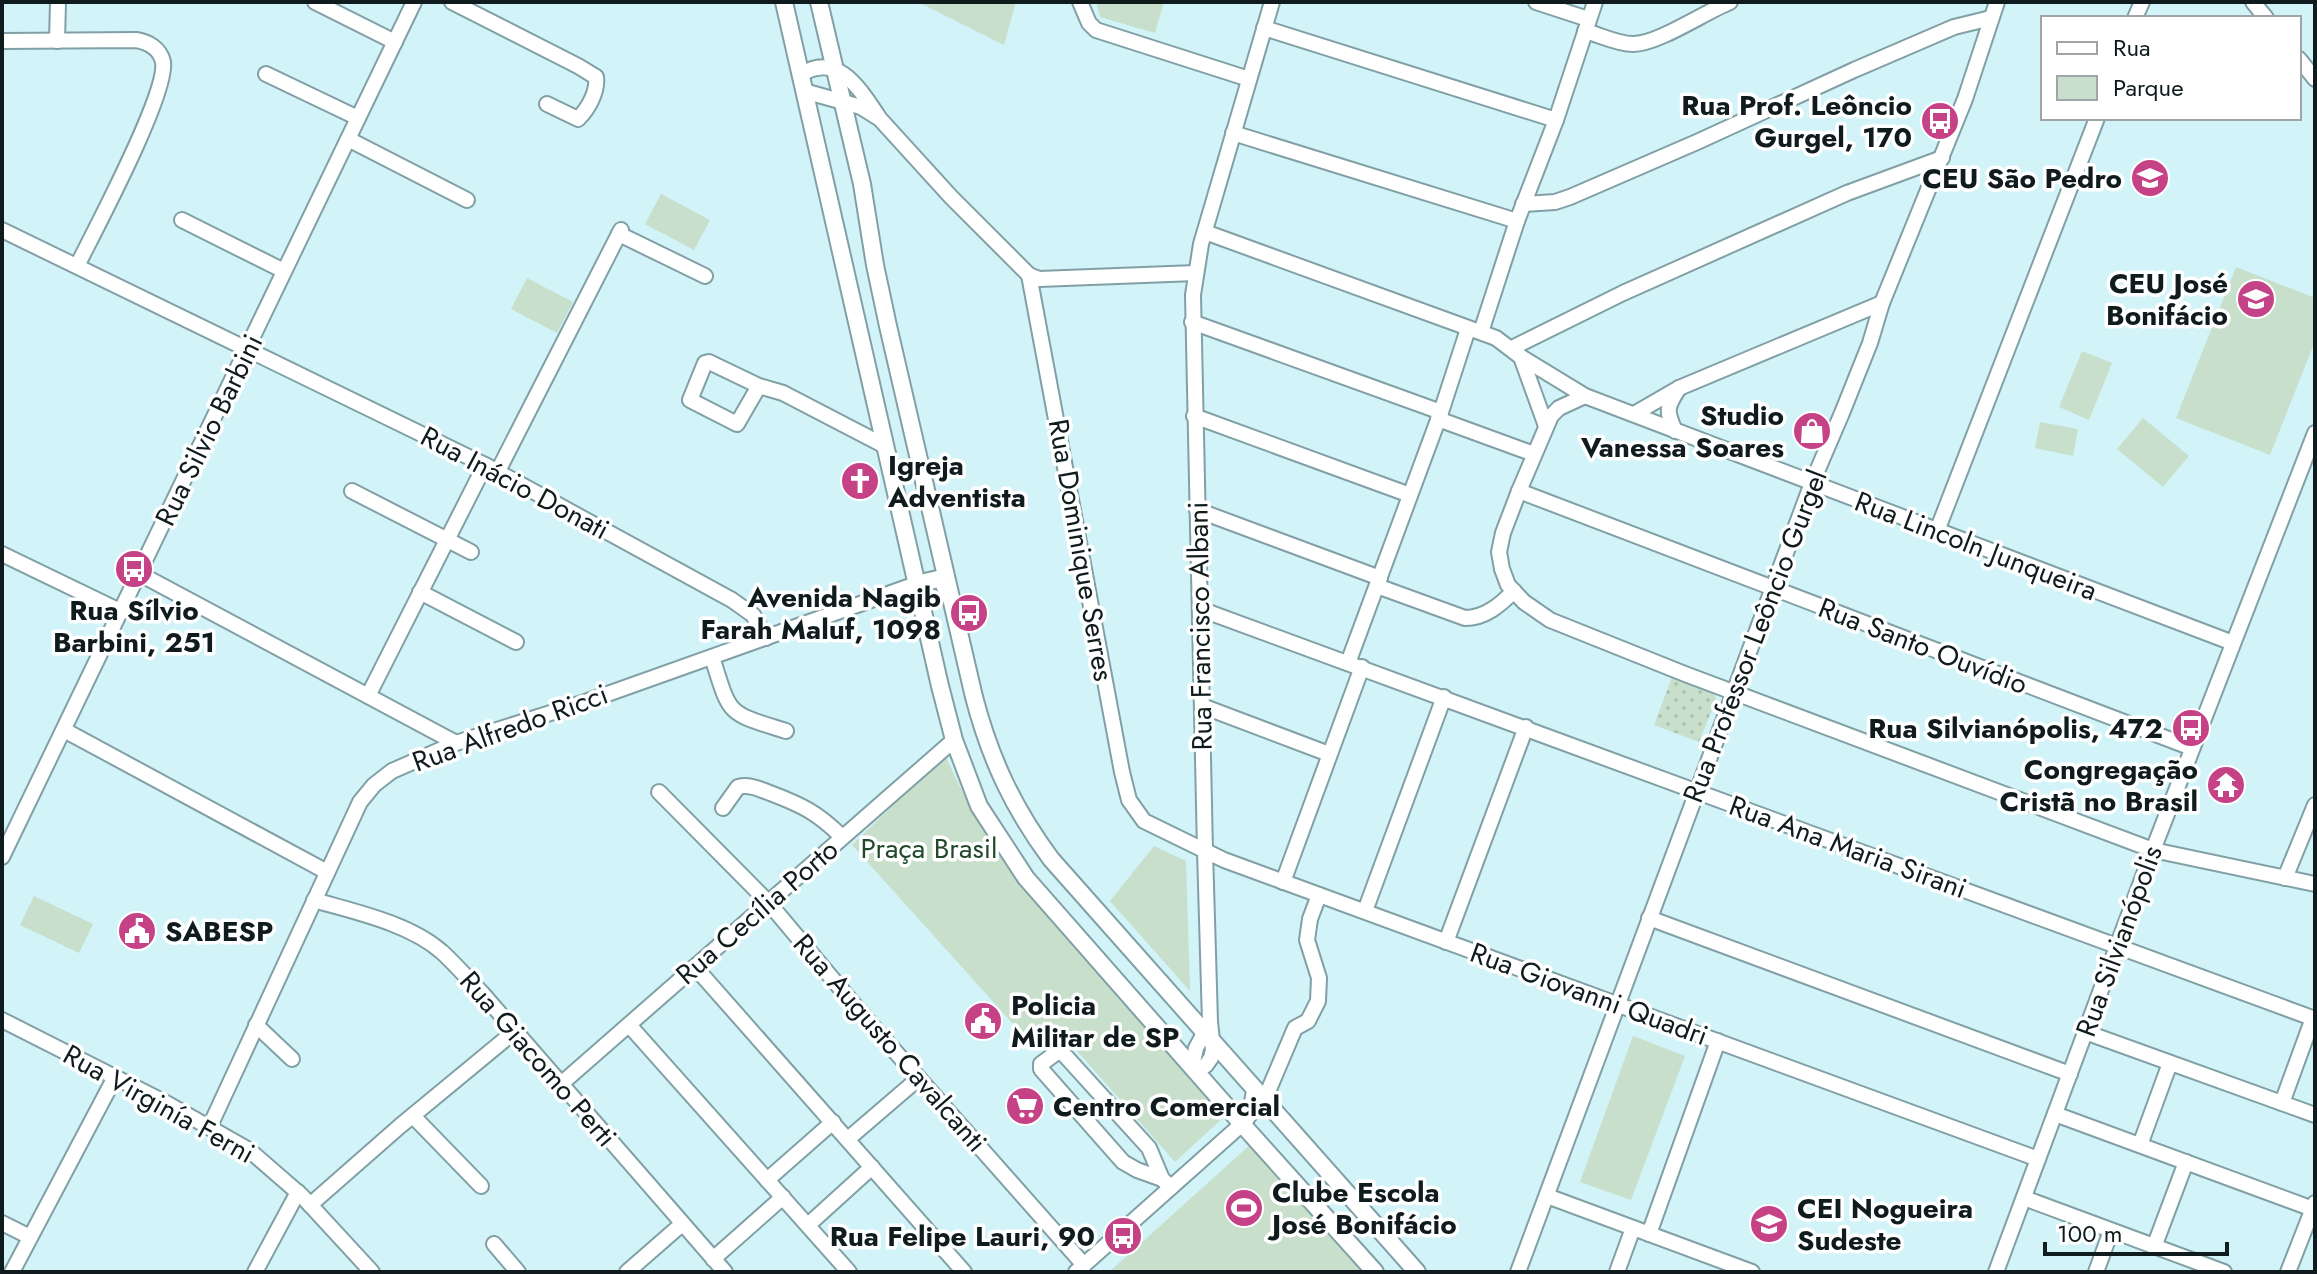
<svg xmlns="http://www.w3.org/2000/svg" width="2317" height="1274" font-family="Jost,sans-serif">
	<defs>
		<pattern id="garden-dots" width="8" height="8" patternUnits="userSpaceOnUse" patternTransform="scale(2)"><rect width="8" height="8" fill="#c7dfcb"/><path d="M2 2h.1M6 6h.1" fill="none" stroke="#aabfae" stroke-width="1.8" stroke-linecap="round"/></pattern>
	</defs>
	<rect width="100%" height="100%" fill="#d2f4f9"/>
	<g fill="#c7dfcb">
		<polygon points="918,2 1016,2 1004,45"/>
		<polygon points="1096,2 1164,2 1155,33 1100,17"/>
		<polygon points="661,194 710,220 694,250 645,224"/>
		<polygon points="2236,267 2315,298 2315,341 2270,455 2176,418"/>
		<polygon points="527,278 573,302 557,333 511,309"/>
		<polygon points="2082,351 2112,363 2089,420 2059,407"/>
		<polygon points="2143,418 2189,456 2163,487 2117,449"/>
		<polygon points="2040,422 2078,429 2073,456 2035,448"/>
		<path d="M945,755C969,808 991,847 1028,893L1226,1115L1175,1162L1056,1027L1033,1046L852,845Z"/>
		<polygon points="1154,846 1186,861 1190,991 1110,901"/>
		<polygon points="34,896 93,924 79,953 20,925"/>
		<polygon points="1633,1036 1685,1056 1631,1200 1580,1182"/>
		<polygon points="1251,1144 1365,1272 1109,1272"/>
	</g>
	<polygon fill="url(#garden-dots)" points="1672,677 1711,692 1715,695 1716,700 1699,742 1654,725"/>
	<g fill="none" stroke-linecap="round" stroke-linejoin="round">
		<g stroke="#80a0a5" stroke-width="18">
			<g id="minor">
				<polyline points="315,2 395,42"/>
				<path d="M452,2L578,66L596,77C598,92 588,109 578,119L547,104"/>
				<polyline points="1080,2 1089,23 1096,30 1249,79"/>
				<polyline points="1536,2 1588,19"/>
				<polyline points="2253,2 2266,18"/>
				<polyline points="2135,18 2142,2"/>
				<polyline points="1264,28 1556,120"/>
				<path d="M1585,31C1600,35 1617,44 1633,44C1658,44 1705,12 1730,2"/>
				<path d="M2,41L136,40C148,42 160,48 163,62C168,93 95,230 77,266"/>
				<polyline points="57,41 58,2"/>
				<polyline points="2299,59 2315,79"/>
				<polyline points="266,74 358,118"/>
				<path d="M800,75C837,51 859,88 878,116"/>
				<polyline points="804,91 861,107 880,119 951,197 1029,275 1039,279 1196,273"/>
				<polyline points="1233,133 1517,221"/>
				<polyline points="348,139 467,200"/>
				<polyline points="1523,204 1555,202 1570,197 1697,142 1854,70 1954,27 1991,18"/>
				<polyline points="182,220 284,271"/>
				<polyline points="2,230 485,465 732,600 753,615 766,638"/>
				<polyline points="1205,232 1496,338 1521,357 1546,426"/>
				<polyline points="619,234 705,276"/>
				<polyline points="1029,275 1122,772 1129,800 1144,821 1224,860 2038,1159"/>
				<polyline points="1192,322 1441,412"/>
				<polyline points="1481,332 1517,221 1556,120 1595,2"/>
				<polyline points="1512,348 1623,293 1847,193 1942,158"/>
				<polyline points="1521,357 1585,396 2233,643"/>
				<polyline points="759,386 737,424 690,400 705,363 709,362 759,386 783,393 885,446"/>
				<polyline points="1585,396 1559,408 1551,416 1519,491 1503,533 1499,552 1502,569 1508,585 1524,602 1550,620 1685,674 2153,850 2315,884"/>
				<polyline points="1634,414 1679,388 1882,303"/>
				<polyline points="1194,416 1410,495"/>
				<polyline points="1438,419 1534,454"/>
				<path d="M1675,431C1666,410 1666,408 1679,388"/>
				<polyline points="498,471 621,230"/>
				<polyline points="352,491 471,552"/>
				<polyline points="1519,491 2192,748"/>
				<polyline points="1197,510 1380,578"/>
				<polyline points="1937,531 2097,118"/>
				<polyline points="2,554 122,612"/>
				<polyline points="140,574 456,743"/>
				<path d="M1377,586L1465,618C1485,618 1500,605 1514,591"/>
				<polyline points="420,592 516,642"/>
				<polyline points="1200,609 2315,1019"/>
				<path d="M712,657C731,717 726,712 786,731"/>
				<polyline points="1348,663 1441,412 1468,329"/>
				<polyline points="368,696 485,465"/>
				<polyline points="1202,706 1329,754"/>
				<polyline points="64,730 327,872"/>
				<polyline points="659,792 768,902 862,1014 1084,1265"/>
				<path d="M723,808L738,787C750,784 759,789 770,793C802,805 818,813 842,837"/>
				<polyline points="2,857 414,2"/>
				<polyline points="2285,878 2315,805"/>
				<polyline points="1283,882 1362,667"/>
				<path d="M314,900C355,912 409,923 442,952C456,965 469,980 482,993L725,1272"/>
				<polyline points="1365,911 1444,697"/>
				<polyline points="1649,918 2070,1074"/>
				<polyline points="1446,942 1526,727"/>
				<polyline points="695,967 964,1272"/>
				<polyline points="2,1020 168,1104 249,1150 302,1196 372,1272"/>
				<polyline points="256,1025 292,1059"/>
				<polyline points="629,1025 849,1272"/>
				<polyline points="2085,1032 2315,1115"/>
				<polyline points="1192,1067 1196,1048 1208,1026"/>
				<polyline points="1196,1072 1206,1065 1211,1058 1213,1050 1210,1022 1205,851 1193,295 1201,244 1272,2"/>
				<polyline points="561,1084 954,740"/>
				<polyline points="1264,1101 1295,1028 1308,1021 1318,1001 1319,978 1307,940 1310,919 1319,895"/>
				<polyline points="2282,1103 2313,1018"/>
				<polyline points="2055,1114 2313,1209"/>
				<polyline points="413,1116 481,1186"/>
				<polyline points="210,1126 360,802 374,785 392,771 456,743 585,702 916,584"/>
				<polyline points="848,1139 919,1078"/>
				<polyline points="2140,1145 2170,1063"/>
				<polyline points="1162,1179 1137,1170 1123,1162 1041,1069 1041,1064 1060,1050 1149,1148 1162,1179 1171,1187"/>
				<polyline points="767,1180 833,1122"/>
				<polyline points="1547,1196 1752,1272"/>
				<polyline points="2024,1198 2224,1272"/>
				<polyline points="310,1205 400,1126 514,1032"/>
				<polyline points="2,1223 30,1237"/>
				<polyline points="808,1225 872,1167"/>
				<polyline points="1649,1234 1718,1041"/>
				<polyline points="494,1244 518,1272"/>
				<polyline points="2154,1247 2186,1162"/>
				<polyline points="713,1259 783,1197"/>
				<polyline points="12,1272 115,1077"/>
				<polyline points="255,1272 298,1192"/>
				<polyline points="627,1272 682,1224"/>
				<polyline points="1076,1272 1242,1124"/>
				<polyline points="1518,1272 1812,483 1842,413 1870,343 1882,303 1965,99 1997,2"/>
				<polyline points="1617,1272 1633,1228"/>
				<polyline points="1996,1272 2153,850 2315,433"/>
				<polyline points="2096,1272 2111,1231"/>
				<polyline points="2288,1272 2315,1203"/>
			</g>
		</g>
		<g stroke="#80a0a5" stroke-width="20">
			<g id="major">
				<polyline points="784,2 940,686 954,740 979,806 1026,878 1242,1124 1375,1272"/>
				<path d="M819,2L862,184L875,265L888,326L974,697C990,758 1013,808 1051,859L1417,1272"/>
				<polyline points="916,584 938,579 943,582 948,595"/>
				<polyline points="1242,1124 1251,1111 1255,1092"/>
			</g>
		</g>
		<use href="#minor" stroke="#fff" stroke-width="14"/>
		<use href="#major" stroke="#fff" stroke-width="16"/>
	</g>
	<defs>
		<g id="bus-disc" transform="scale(2)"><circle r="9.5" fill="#c64287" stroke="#fff"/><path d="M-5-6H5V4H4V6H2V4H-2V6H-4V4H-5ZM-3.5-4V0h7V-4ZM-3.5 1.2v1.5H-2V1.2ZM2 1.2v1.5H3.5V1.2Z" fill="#fff"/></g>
		<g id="school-disc" transform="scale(2)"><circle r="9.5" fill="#c64287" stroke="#fff"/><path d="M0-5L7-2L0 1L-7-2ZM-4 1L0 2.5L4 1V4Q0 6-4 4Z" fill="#fff"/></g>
		<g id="shop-disc" transform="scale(2)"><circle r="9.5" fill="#c64287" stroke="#fff"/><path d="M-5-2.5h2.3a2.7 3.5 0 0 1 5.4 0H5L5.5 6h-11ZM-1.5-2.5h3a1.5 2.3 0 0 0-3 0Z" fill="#fff"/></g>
		<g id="church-disc" transform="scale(2)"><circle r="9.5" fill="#c64287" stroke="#fff"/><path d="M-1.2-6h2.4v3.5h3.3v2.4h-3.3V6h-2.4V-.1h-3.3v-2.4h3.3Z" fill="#fff"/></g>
		<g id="temple-disc" transform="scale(2)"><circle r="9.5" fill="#c64287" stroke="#fff"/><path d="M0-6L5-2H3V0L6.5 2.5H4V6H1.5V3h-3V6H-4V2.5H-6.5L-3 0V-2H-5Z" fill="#fff"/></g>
		<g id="civic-disc" transform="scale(2)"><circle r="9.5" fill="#c64287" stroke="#fff"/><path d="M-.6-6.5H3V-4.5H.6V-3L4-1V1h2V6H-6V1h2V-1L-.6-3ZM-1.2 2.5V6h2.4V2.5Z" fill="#fff"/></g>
		<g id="supermarket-disc" transform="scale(2)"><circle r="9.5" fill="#c64287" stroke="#fff"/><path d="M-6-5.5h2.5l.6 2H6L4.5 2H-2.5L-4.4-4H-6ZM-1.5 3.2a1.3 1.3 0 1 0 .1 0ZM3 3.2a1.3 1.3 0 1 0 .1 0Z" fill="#fff"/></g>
		<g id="stadium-disc" transform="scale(2)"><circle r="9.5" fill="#c64287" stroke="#fff"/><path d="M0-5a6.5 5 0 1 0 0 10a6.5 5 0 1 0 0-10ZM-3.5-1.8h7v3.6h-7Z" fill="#fff"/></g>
	</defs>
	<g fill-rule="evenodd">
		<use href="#bus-disc" x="1940" y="121"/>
		<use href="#school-disc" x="2150" y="178"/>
		<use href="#school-disc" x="2256" y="299"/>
		<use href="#shop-disc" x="1812" y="431"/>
		<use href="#church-disc" x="860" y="481"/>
		<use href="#bus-disc" x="134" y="569"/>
		<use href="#bus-disc" x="969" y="613"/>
		<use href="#bus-disc" x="2191" y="728"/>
		<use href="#temple-disc" x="2226" y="785"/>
		<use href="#civic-disc" x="137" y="931"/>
		<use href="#civic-disc" x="983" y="1021"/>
		<use href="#supermarket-disc" x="1025" y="1106"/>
		<use href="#stadium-disc" x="1244" y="1208"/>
		<use href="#school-disc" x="1769" y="1224"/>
		<use href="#bus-disc" x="1123" y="1236"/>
	</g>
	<g text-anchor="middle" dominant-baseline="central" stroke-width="7" stroke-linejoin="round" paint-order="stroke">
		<g font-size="28" font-weight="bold" fill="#0f1b1d" stroke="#fff" text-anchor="end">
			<text x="1912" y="105">Rua Prof. Leôncio<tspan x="1912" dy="32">Gurgel, 170</tspan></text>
			<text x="2122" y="178">CEU São Pedro</text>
			<text x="2228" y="283">CEU José<tspan x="2228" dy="32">Bonifácio</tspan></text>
			<text x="1784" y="415">Studio<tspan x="1784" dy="32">Vanessa Soares</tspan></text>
			<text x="888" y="465" text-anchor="start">Igreja<tspan x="888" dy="32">Adventista</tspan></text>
			<text x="941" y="597">Avenida Nagib<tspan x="941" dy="32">Farah Maluf, 1098</tspan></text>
			<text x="134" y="610" text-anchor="middle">Rua Sílvio<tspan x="134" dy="32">Barbini, 251</tspan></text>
			<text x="2163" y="728">Rua Silvianópolis, 472</text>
			<text x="2198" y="769">Congregação<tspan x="2198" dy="32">Cristã no Brasil</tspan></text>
			<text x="165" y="931" text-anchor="start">SABESP</text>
			<text x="1011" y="1005" text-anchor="start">Policia<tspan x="1011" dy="32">Militar de SP</tspan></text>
			<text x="1053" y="1106" text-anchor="start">Centro Comercial</text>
			<text x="1272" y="1192" text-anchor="start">Clube Escola<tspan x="1272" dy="32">José Bonifácio</tspan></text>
			<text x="1797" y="1208" text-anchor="start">CEI Nogueira<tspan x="1797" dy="32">Sudeste</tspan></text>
			<text x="1095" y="1236">Rua Felipe Lauri, 90</text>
		</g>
		<g font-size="28" fill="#0f1b1d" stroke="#fff">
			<text transform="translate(209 430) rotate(-64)">Rua Silvio Barbini</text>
			<text transform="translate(515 483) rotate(28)">Rua Inácio Donati</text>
			<text transform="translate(1976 546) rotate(21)">Rua Lincoln Junqueira</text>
			<text transform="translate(1081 550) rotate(80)">Rua Dominique Serres</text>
			<text transform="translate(1200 626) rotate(-91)">Rua Francisco Albani</text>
			<text transform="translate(1755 636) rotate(-69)">Rua Professor Leôncio Gurgel</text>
			<text transform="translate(1923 646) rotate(21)">Rua Santo Ouvídio</text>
			<text transform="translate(510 728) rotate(-20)">Rua Alfredo Ricci</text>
			<text transform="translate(1848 847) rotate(20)">Rua Ana Maria Sirani</text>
			<text transform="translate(757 912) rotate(-41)">Rua Cecília Porto</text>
			<text transform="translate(2119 941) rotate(-70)">Rua Silvianópolis</text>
			<text transform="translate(1589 994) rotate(20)">Rua Giovanni Quadri</text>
			<text transform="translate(890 1043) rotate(49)">Rua Augusto Cavalcanti</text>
			<text transform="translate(538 1059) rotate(49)">Rua Giacomo Perti</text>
			<text transform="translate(159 1104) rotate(29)">Rua Virginía Ferni</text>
		</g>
		<g font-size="28" fill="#20492a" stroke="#fff">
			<text x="929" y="848">Praça Brasil</text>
		</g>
	</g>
	<rect width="2317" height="1274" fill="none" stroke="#0f1b1d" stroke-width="8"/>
	<rect x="2041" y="16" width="260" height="104" fill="#ffffff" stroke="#9fa4a5" stroke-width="2"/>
	<rect x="2057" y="42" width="40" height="12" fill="#ffffff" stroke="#9fa4a5" stroke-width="2"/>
	<text x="2113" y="56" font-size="24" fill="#0f1b1d">Rua</text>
	<rect x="2057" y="76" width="40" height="24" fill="#c7dfcb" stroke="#9fa4a5" stroke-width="2"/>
	<text x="2113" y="96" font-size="24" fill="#0f1b1d">Parque</text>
	<path d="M2045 1242v12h182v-12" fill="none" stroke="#0f1b1d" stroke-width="4"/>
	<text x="2057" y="1242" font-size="24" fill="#0f1b1d" stroke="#ffffff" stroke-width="6" paint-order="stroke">100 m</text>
</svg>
